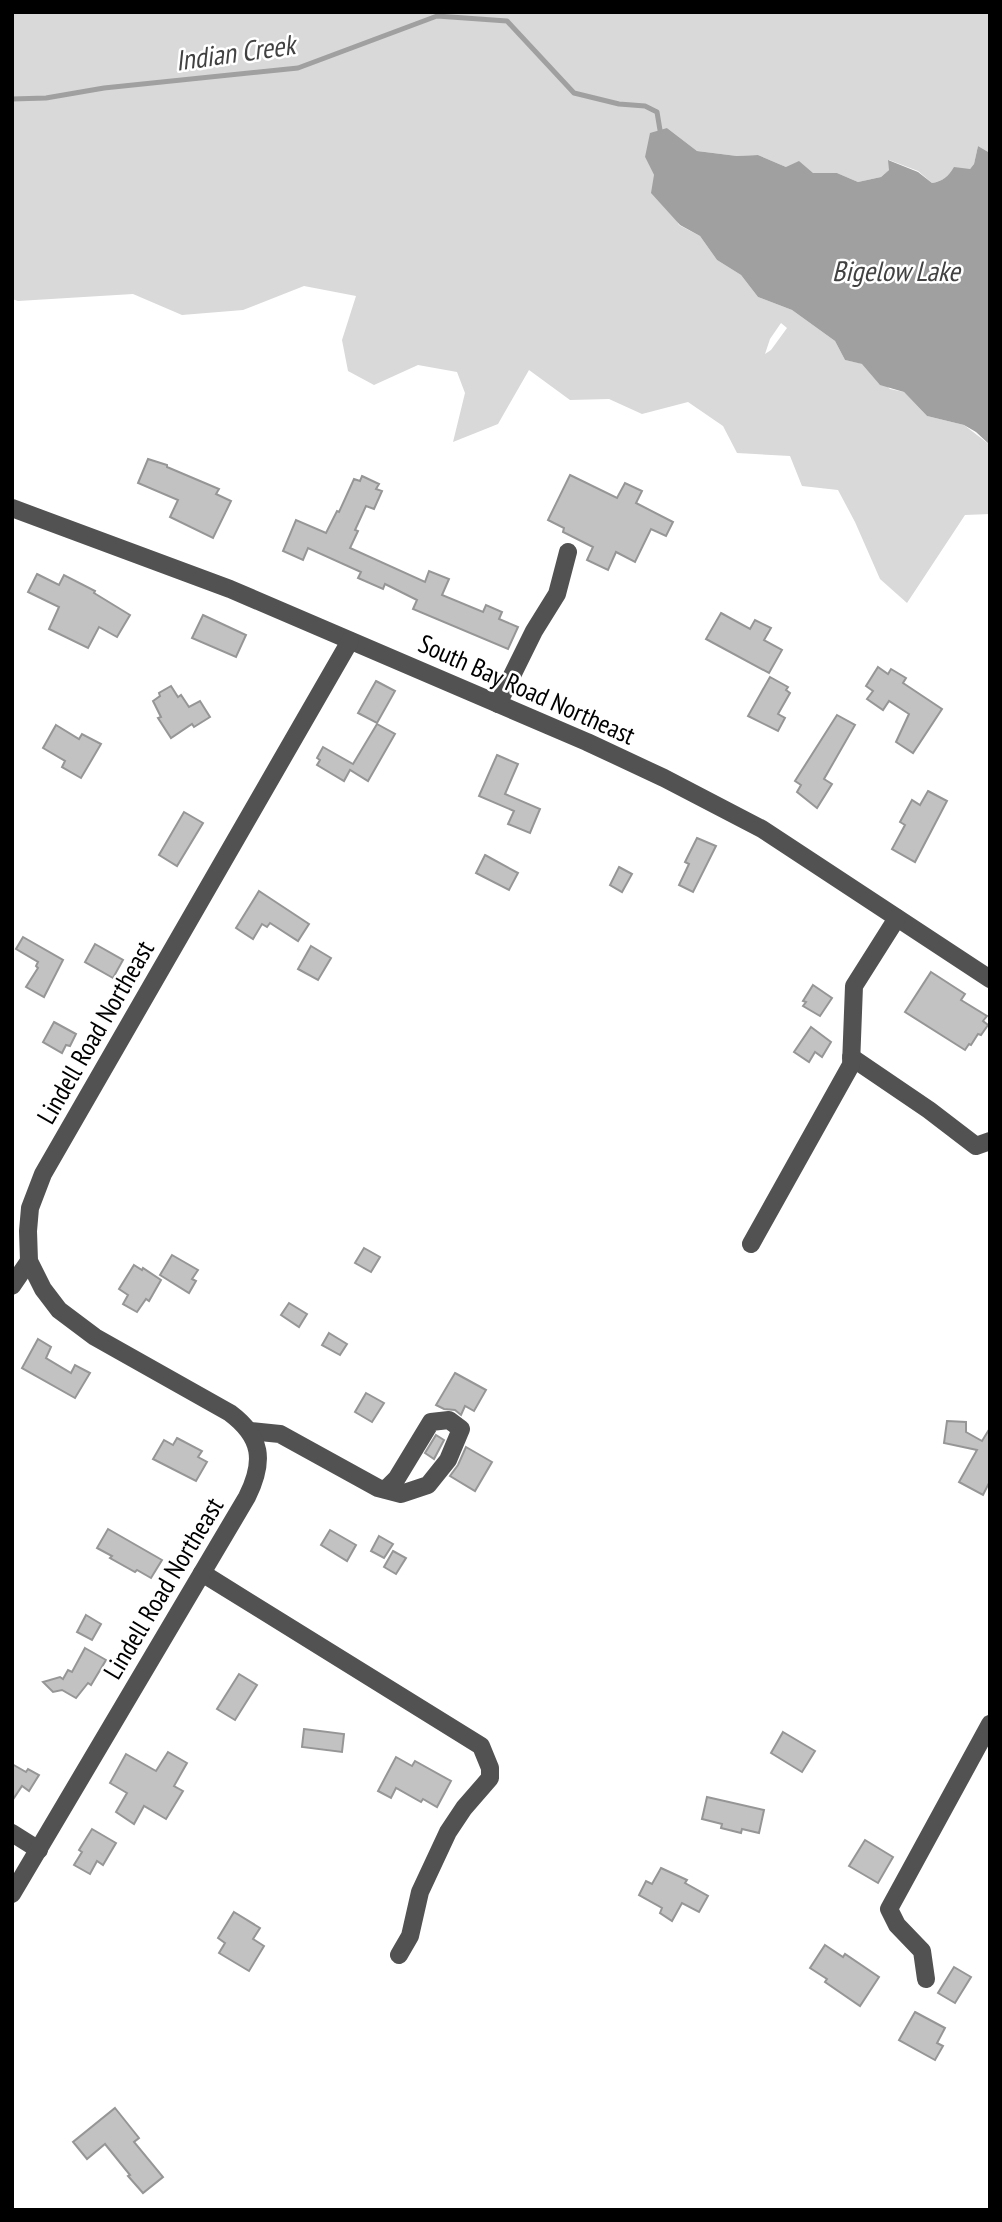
<svg xmlns="http://www.w3.org/2000/svg" width="1002" height="2222" font-family="'PT Sans Narrow',sans-serif">
	<rect width="100%" height="100%" fill="#fff"/>
	<path fill="#d9d9d9" fill-rule="evenodd" d="M12,12H990V153L978,146L974,164L970,169C955,170 946,181 932,183L918,171L889,160V170L881,177L858,182L837,173H813L786,167L758,155L737,156L697,151L667,128L645,157L679,225L700,236L717,260L741,275L758,297L792,310L835,341L845,360L863,364L890,389L904,392L927,416L964,425L990,445V514L965,515L907,603L880,579L855,522L838,490L802,486L790,456L737,453L723,426L688,402L642,414L609,399L570,400L529,370L498,424L453,442L465,393L457,372L418,365L374,385L348,371L342,340L356,296L304,286L243,310L182,315L133,294L18,301L12,299ZM781,323L787,328L771,350L765,354L770,339Z"/>
	<path fill="#a0a0a0" d="M667,128L697,151L737,156L758,155L786,167L799,161L813,173H837L858,182L881,177L889,170L888,160L918,172L932,183C943,181 948,177 954,167L970,169L974,164L978,146L990,153V445L976,432L964,425L927,416L904,392L880,385L862,364L845,360L835,341L792,310L758,297L741,275L717,260L700,236L680,225L651,193L654,175L645,157L650,133Z"/>
	<g fill="none" stroke-linecap="round" stroke-linejoin="round">
		<polyline stroke="#a0a0a0" stroke-width="5" points="12,99 46,98 104,88 298,68 437,16 507,21 574,93 619,104 645,106 657,112 660,130"/>
	</g>
	<g fill="#c2c2c2" stroke="#969696" stroke-width="2">
		<polygon points="148,459 167,465 167,467 219,489 216,494 231,501 213,538 170,517 178,500 138,483"/>
		<polygon points="570,475 617,498 625,483 642,491 636,503 673,522 666,536 651,529 635,562 616,552 608,570 587,560 593,547 563,532 564,528 548,520"/>
		<polygon points="362,476 379,484 376,489 382,491 374,509 366,506 355,530 358,531 350,548 425,582 429,571 449,579 442,595 483,612 486,605 502,612 499,619 518,627 508,649 413,609 417,600 385,584 383,589 358,578 361,572 308,548 303,560 283,551 296,520 326,533 337,511 339,512 354,479 360,481"/>
		<polygon points="37,574 59,585 64,575 95,591 94,593 130,615 117,637 99,627 88,648 49,629 59,607 28,592"/>
		<polygon points="721,613 750,629 755,620 771,628 764,640 782,650 769,673 706,639"/>
		<polygon points="203,615 246,635 236,657 192,638"/>
		<polygon points="878,667 888,674 891,669 906,678 903,683 942,709 913,753 896,742 909,714 889,701 883,710 867,699 873,691 866,686"/>
		<polygon points="770,677 788,687 786,690 790,693 778,714 785,718 778,731 748,716"/>
		<polygon points="376,681 395,691 377,723 358,713"/>
		<polygon points="171,686 178,697 181,695 189,707 200,701 210,717 194,727 192,724 171,738 158,718 161,717 153,701 160,696 159,693"/>
		<polygon points="837,715 855,725 824,779 832,784 817,808 797,792 801,785 795,781"/>
		<polygon points="377,724 395,734 368,781 350,770 344,781 317,765 320,760 317,758 323,747 353,764"/>
		<polygon points="56,725 79,739 82,734 101,744 81,778 62,767 65,761 43,748"/>
		<polygon points="497,755 518,764 505,794 540,809 530,833 508,824 514,811 479,796"/>
		<polygon points="928,791 947,801 915,862 892,849 905,825 900,822 912,800 920,805"/>
		<polygon points="184,812 203,823 177,866 159,855"/>
		<polygon points="697,838 716,846 693,892 679,885 689,864 685,862"/>
		<polygon points="485,855 518,873 509,890 476,873"/>
		<polygon points="619,867 632,874 622,892 610,885"/>
		<polygon points="259,891 309,924 298,941 270,923 267,927 262,924 253,939 236,928"/>
		<polygon points="23,937 63,960 44,997 26,987 38,968 36,966 38,962 16,949"/>
		<polygon points="95,944 123,960 113,978 85,962"/>
		<polygon points="311,946 331,958 318,980 298,969"/>
		<polygon points="931,972 965,994 961,1000 987,1016 983,1021 988,1025 981,1035 978,1034 971,1045 969,1044 965,1050 905,1012"/>
		<polygon points="813,985 832,998 820,1016 803,1006 806,1002 803,1001"/>
		<polygon points="54,1022 76,1034 70,1046 66,1045 62,1053 43,1042"/>
		<polygon points="811,1027 831,1042 822,1057 815,1052 809,1062 794,1052"/>
		<polygon points="364,1248 380,1257 371,1272 355,1263"/>
		<polygon points="172,1255 198,1270 192,1279 196,1281 189,1293 160,1275"/>
		<polygon points="134,1265 142,1270 143,1268 161,1280 149,1301 146,1299 137,1312 123,1304 128,1295 119,1289"/>
		<polygon points="289,1303 307,1314 299,1327 281,1315"/>
		<polygon points="329,1333 347,1344 340,1355 322,1345"/>
		<polygon points="38,1339 51,1347 46,1358 71,1373 75,1365 90,1373 75,1398 22,1368"/>
		<polygon points="455,1373 486,1390 474,1411 465,1406 461,1415 455,1410 444,1409 436,1405"/>
		<polygon points="366,1393 384,1403 372,1422 355,1412"/>
		<polygon points="947,1421 966,1422 966,1432 982,1441 990,1428 990,1481 983,1495 959,1482 977,1450 944,1443"/>
		<polygon points="436,1435 444,1440 434,1459 425,1453"/>
		<polygon points="177,1438 202,1451 198,1457 207,1462 196,1481 153,1459 164,1440 173,1445"/>
		<polygon points="466,1447 492,1462 475,1491 450,1476 458,1465"/>
		<polygon points="108,1529 162,1560 151,1578 137,1570 135,1572 110,1558 112,1556 97,1548"/>
		<polygon points="330,1530 356,1545 347,1561 321,1545"/>
		<polygon points="379,1536 393,1544 384,1558 371,1551"/>
		<polygon points="393,1551 406,1558 396,1574 384,1567"/>
		<polygon points="86,1615 101,1624 92,1640 77,1632"/>
		<polygon points="85,1648 106,1660 91,1685 88,1683 76,1698 62,1690 53,1692 43,1682 60,1677 63,1679 68,1670 72,1672"/>
		<polygon points="239,1674 257,1685 235,1720 217,1709"/>
		<polygon points="304,1729 344,1734 342,1752 302,1747"/>
		<polygon points="783,1732 815,1751 802,1772 771,1753"/>
		<polygon points="168,1752 187,1763 174,1786 183,1791 166,1819 144,1806 134,1824 116,1812 127,1793 110,1783 126,1754 156,1771"/>
		<polygon points="396,1757 412,1766 415,1761 451,1781 437,1807 423,1799 421,1802 396,1788 391,1798 378,1791"/>
		<polygon points="12,1764 26,1772 28,1769 39,1775 29,1791 22,1786 12,1801"/>
		<polygon points="707,1797 764,1810 759,1833 742,1829 741,1833 721,1828 722,1824 702,1819"/>
		<polygon points="92,1829 116,1843 103,1865 97,1861 90,1874 74,1865 82,1852 79,1850"/>
		<polygon points="865,1840 893,1857 878,1883 849,1866"/>
		<polygon points="661,1868 687,1880 685,1883 708,1896 699,1912 682,1903 672,1921 660,1913 662,1908 639,1895 646,1881 652,1884"/>
		<polygon points="234,1912 260,1928 253,1939 264,1946 249,1971 219,1953 225,1943 218,1938"/>
		<polygon points="825,1945 843,1957 845,1954 879,1977 860,2006 825,1982 827,1979 810,1968"/>
		<polygon points="954,1967 971,1977 955,2003 938,1993"/>
		<polygon points="915,2012 945,2028 937,2043 943,2046 935,2060 899,2040"/>
		<polygon points="115,2108 139,2138 134,2142 163,2177 143,2193 128,2176 130,2175 105,2144 87,2159 73,2142"/>
	</g>
	<g fill="none" stroke-linecap="round" stroke-linejoin="round">
		<g stroke="#525252" stroke-width="18">
			<polyline points="12,508 230,589 587,742 664,778 762,829 990,979"/>
			<polyline points="498,704 534,631 557,594 568,552"/>
			<polyline points="851,1057 929,1110 976,1146 990,1141"/>
			<polyline points="751,1244 851,1065 854,986 897,918"/>
			<polyline points="12,1286 29,1261"/>
			<polyline points="250,1431 280,1434 378,1488 401,1494 428,1485 448,1460 461,1429 449,1420 431,1422 397,1478 385,1490"/>
			<polyline points="202,1573 481,1746 490,1768 490,1778 464,1808 448,1832 420,1892 410,1936 399,1955"/>
			<polyline points="12,1833 39,1850"/>
			<path d="M12,1894L247,1497C265,1461 262,1437 230,1413L95,1337L59,1310L43,1289L29,1261L28,1231L30,1208L43,1174L350,641"/>
			<polyline points="926,1979 922,1951 897,1925 889,1909 990,1724"/>
		</g>
	</g>
	<g text-anchor="middle" dominant-baseline="central" stroke-width="5" stroke-linejoin="round" paint-order="stroke">
		<g font-size="26" fill="#000" stroke="#fff">
			<text transform="translate(527 689) rotate(24)">South Bay Road Northeast</text>
			<text transform="translate(95 1032) rotate(-60)">Lindell Road Northeast</text>
			<text transform="translate(163 1588) rotate(-59)">Lindell Road Northeast</text>
		</g>
		<g font-size="28" font-style="italic" fill="#414141" stroke="#fff">
			<text transform="translate(235 52) rotate(-8)">Indian Creek</text>
			<text x="896" y="270">Bigelow Lake</text>
		</g>
	</g>
	<rect width="1002" height="2222" fill="none" stroke="#000000" stroke-width="28"/>
</svg>
